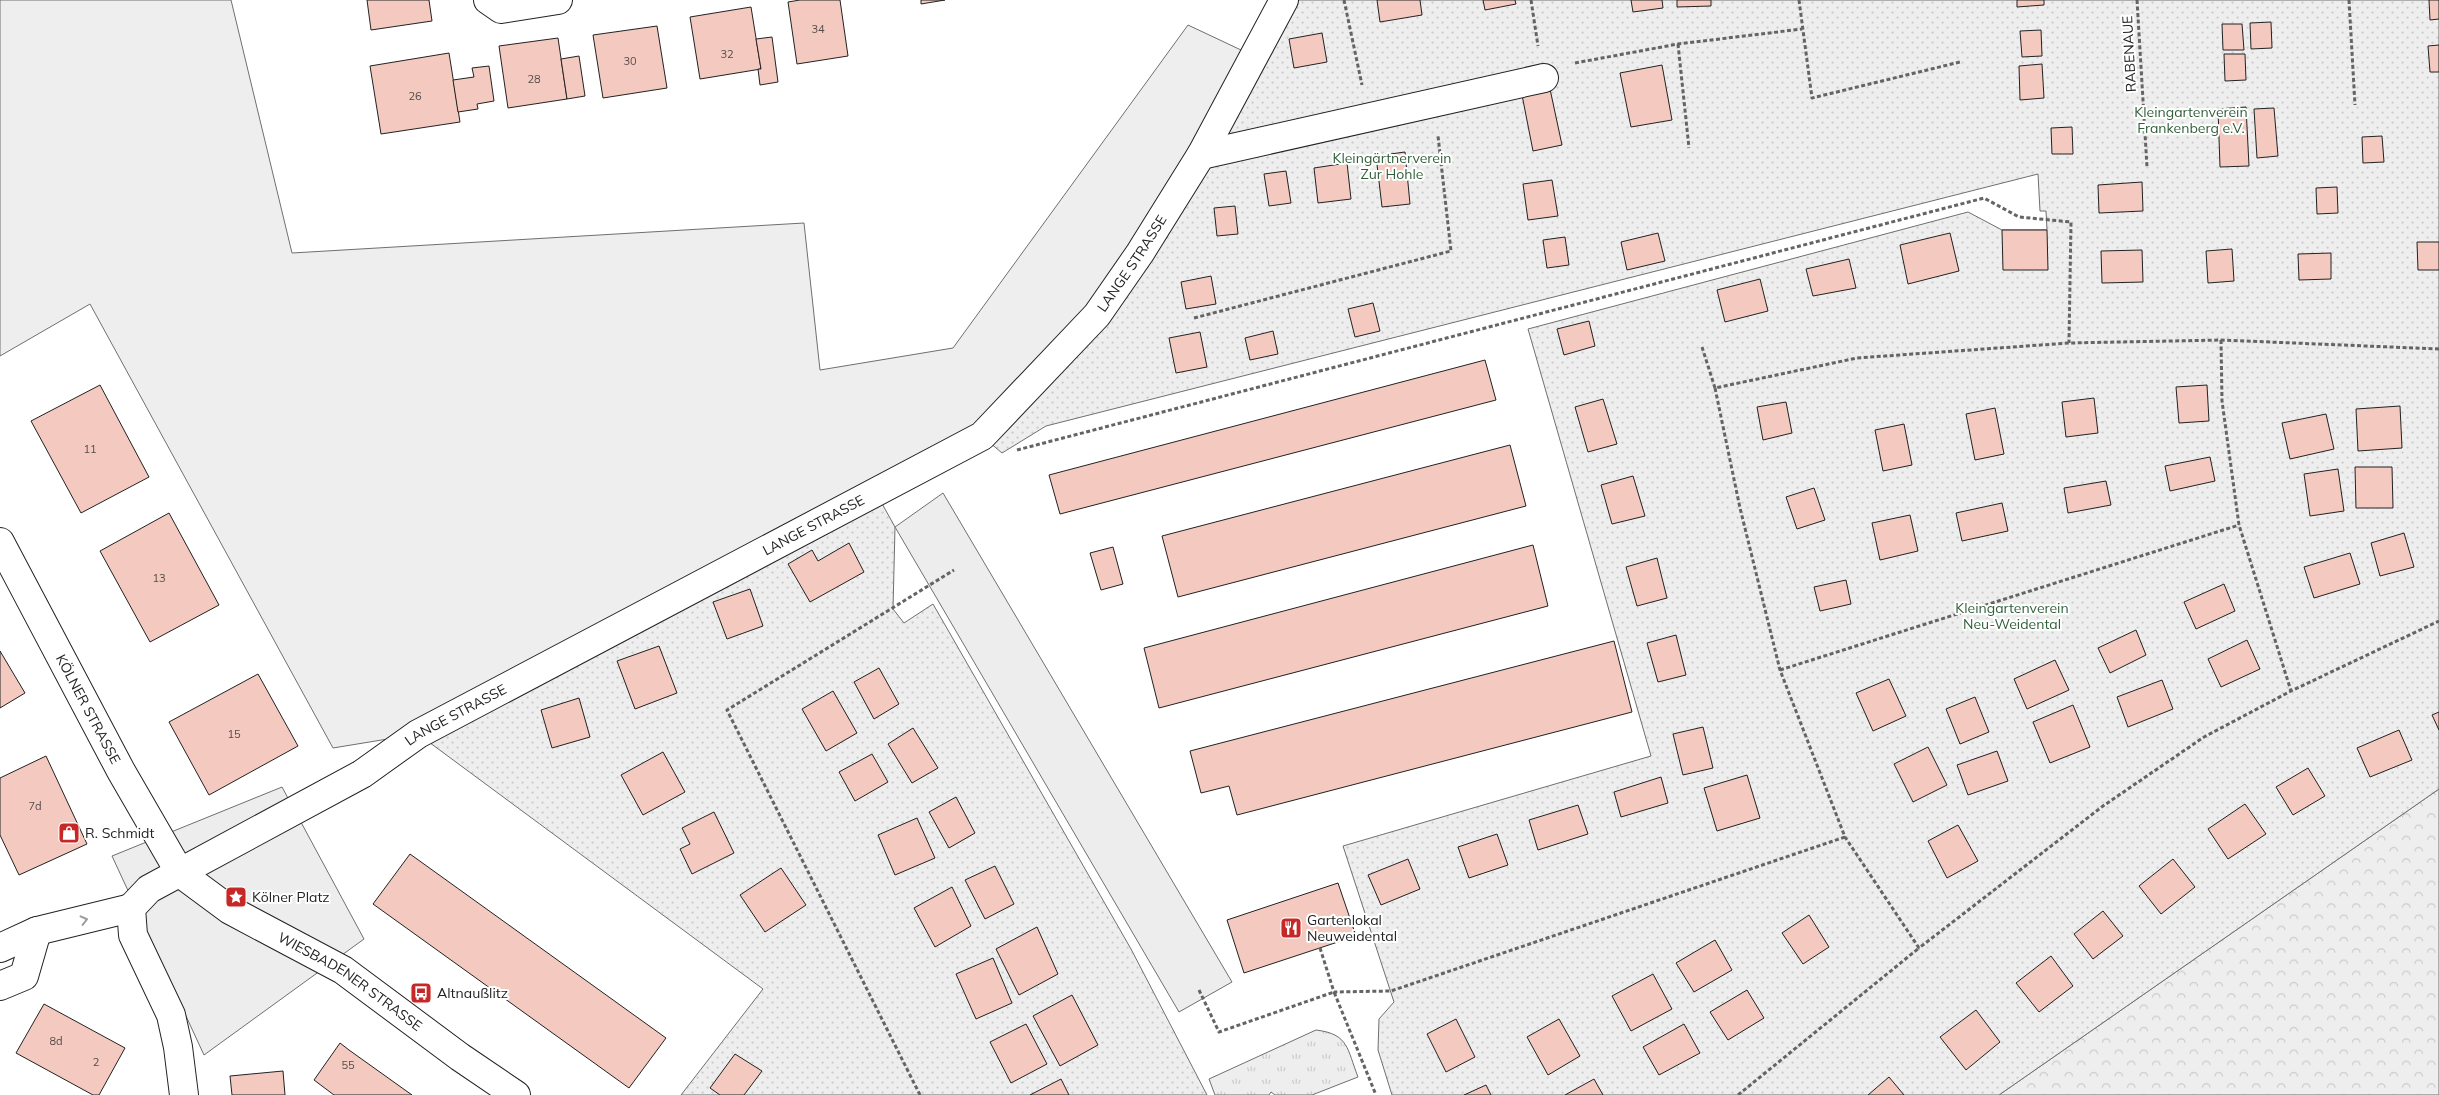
<svg xmlns="http://www.w3.org/2000/svg" width="2439" height="1095" font-family="Mulish,sans-serif">
	<defs>
		<pattern id="forest-crowns" width="20" height="18" patternUnits="userSpaceOnUse" patternTransform="scale(1.25)"><rect width="20" height="18" fill="#eee"/><path d="M2 6a3 3 0 1 1 6 0M12 15a3 3 0 1 1 6 0" fill="none" stroke="#ccc"/></pattern>
		<pattern id="park-tufts" width="24" height="20" patternUnits="userSpaceOnUse" patternTransform="scale(1.25)"><rect width="24" height="20" fill="#eee"/><path d="M3 7l-1-3M5 7V3M7 7l1-3M15 17l-1-3M17 17v-4M19 17l1-3" fill="none" stroke="#ccc"/></pattern>
		<pattern id="garden-dots" width="8" height="8" patternUnits="userSpaceOnUse" patternTransform="scale(1.25)"><rect width="8" height="8" fill="#eee"/><path d="M2 2h.1M6 6h.1" fill="none" stroke="#ccc" stroke-width="1.8" stroke-linecap="round"/></pattern>
	</defs>
	<rect width="100%" height="100%" fill="#fff"/>
	<polygon fill="#eee" stroke="#6f6f6f" points="0,0 231,0 292,253 804,223 820,370 953,348 1188,25 1241,50 1252,59 1140,253 982,436 418,734 333,748 90,304 0,356"/>
	<polygon fill="url(#forest-crowns)" stroke="#6f6f6f" points="2439,789 2439,1095 1999,1095"/>
	<path fill="url(#park-tufts)" stroke="#6f6f6f" d="M1316,1030C1349,1034 1347,1049 1358,1077L1312,1095H1275L1271,1092L1269,1095H1215L1209,1079Z"/>
	<g fill="url(#garden-dots)" stroke="#6f6f6f">
		<polygon points="1299,0 2439,0 2439,789 1999,1095 1392,1095 1378,1050 1379,1019 1394,1002 1343,846 1651,756 1528,329 1968,212 2002,230 2047,230 2046,211 2040,211 2038,174 1046,426 1002,453 982,436 1097,315 1259,66"/>
		<polygon points="875,491 895,527 893,609 904,623 933,604 1131,949 1207,1095 681,1095 763,989 418,734"/>
	</g>
	<g fill="#ededed" stroke="#6f6f6f">
		<polygon points="943,493 1232,982 1179,1012 895,527"/>
		<polygon points="282,787 364,939 204,1055 112,856"/>
	</g>
	<g fill="#f3c9c0" stroke="#222">
		<polygon points="367,0 429,0 432,21 371,30"/>
		<polygon points="800,0 840,0 848,56 797,64 788,2"/>
		<polygon points="921,0 945,0 921,4"/>
		<polygon points="1377,0 1420,0 1422,15 1380,22"/>
		<polygon points="1483,0 1515,0 1516,4 1485,10"/>
		<polygon points="1631,0 1662,0 1663,8 1633,12"/>
		<polygon points="1677,0 1711,0 1711,6 1677,7"/>
		<polygon points="2017,0 2044,0 2044,5 2017,7"/>
		<polygon points="2429,0 2439,0 2439,19 2430,20"/>
		<polygon points="751,7 761,69 700,79 690,17"/>
		<polygon points="2271,22 2272,48 2251,49 2250,23"/>
		<polygon points="2222,24 2242,24 2244,50 2223,50"/>
		<polygon points="657,26 667,88 603,98 593,35"/>
		<polygon points="2041,30 2042,56 2022,57 2020,31"/>
		<polygon points="1322,33 1327,62 1294,68 1289,39"/>
		<polygon points="772,37 778,82 760,85 758,69 761,69 756,39"/>
		<polygon points="558,38 567,99 508,108 499,46"/>
		<polygon points="2439,45 2439,72 2430,72 2428,46"/>
		<polygon points="449,53 460,122 381,134 370,66"/>
		<polygon points="2224,54 2245,54 2246,80 2225,81"/>
		<polygon points="579,56 585,96 567,99 561,59"/>
		<polygon points="2042,64 2044,98 2020,100 2019,66"/>
		<polygon points="1662,65 1672,120 1631,127 1620,73"/>
		<polygon points="489,66 494,101 477,104 478,109 458,112 453,80 474,77 472,68"/>
		<polygon points="1550,89 1562,145 1533,151 1522,95"/>
		<polygon points="2246,107 2249,166 2220,167 2218,109"/>
		<polygon points="2274,108 2278,156 2257,158 2254,109"/>
		<polygon points="2072,127 2073,154 2052,154 2051,128"/>
		<polygon points="2382,136 2384,162 2363,163 2362,137"/>
		<polygon points="1405,152 1410,204 1382,207 1376,156"/>
		<polygon points="1347,163 1351,199 1318,203 1314,168"/>
		<polygon points="1286,171 1291,203 1269,206 1264,174"/>
		<polygon points="1552,180 1558,216 1528,220 1523,184"/>
		<polygon points="2142,182 2143,211 2099,213 2098,185"/>
		<polygon points="2337,187 2338,213 2317,214 2316,188"/>
		<polygon points="1235,206 1238,234 1217,236 1214,208"/>
		<polygon points="2002,230 2047,230 2048,270 2003,270"/>
		<polygon points="1658,233 1665,261 1627,270 1621,242"/>
		<polygon points="1950,233 1959,271 1908,284 1900,245"/>
		<polygon points="1565,237 1569,265 1547,268 1543,240"/>
		<polygon points="2417,242 2439,242 2439,270 2418,270"/>
		<polygon points="2232,249 2234,281 2208,283 2206,251"/>
		<polygon points="2142,250 2143,282 2102,283 2101,251"/>
		<polygon points="2331,253 2331,279 2299,280 2298,254"/>
		<polygon points="1849,259 1856,288 1813,296 1806,269"/>
		<polygon points="1211,276 1216,304 1186,309 1181,282"/>
		<polygon points="1760,279 1768,311 1725,322 1717,290"/>
		<polygon points="1373,303 1380,331 1355,337 1348,309"/>
		<polygon points="1589,321 1595,346 1564,355 1557,329"/>
		<polygon points="1273,331 1278,354 1250,360 1245,338"/>
		<polygon points="1200,332 1207,367 1176,373 1169,338"/>
		<polygon points="1485,360 1496,400 1060,514 1049,475"/>
		<polygon points="100,385 149,477 81,513 31,421"/>
		<polygon points="2207,385 2209,421 2179,423 2176,387"/>
		<polygon points="2094,398 2098,433 2066,437 2062,402"/>
		<polygon points="1603,399 1617,444 1588,452 1575,407"/>
		<polygon points="1786,402 1792,433 1763,440 1757,407"/>
		<polygon points="2400,406 2402,448 2358,451 2356,409"/>
		<polygon points="1995,408 2004,454 1975,460 1966,414"/>
		<polygon points="2326,414 2334,449 2290,459 2282,423"/>
		<polygon points="1904,424 1912,465 1883,471 1875,430"/>
		<polygon points="1510,445 1526,506 1178,597 1162,536"/>
		<polygon points="2210,457 2215,481 2170,491 2165,466"/>
		<polygon points="2355,467 2392,467 2393,508 2356,508"/>
		<polygon points="2338,469 2344,511 2310,516 2304,474"/>
		<polygon points="1633,476 1645,516 1612,524 1601,485"/>
		<polygon points="2106,481 2111,505 2068,513 2064,488"/>
		<polygon points="1814,488 1825,520 1797,529 1786,497"/>
		<polygon points="2002,503 2008,531 1962,541 1956,513"/>
		<polygon points="169,513 219,605 150,642 100,551"/>
		<polygon points="1910,515 1918,551 1880,560 1872,523"/>
		<polygon points="2404,533 2414,567 2380,576 2371,543"/>
		<polygon points="849,543 864,572 810,602 788,564 812,550 818,561"/>
		<polygon points="1533,545 1548,606 1159,708 1144,648"/>
		<polygon points="1113,547 1123,584 1101,590 1090,553"/>
		<polygon points="2350,553 2360,584 2314,598 2304,567"/>
		<polygon points="1657,558 1667,598 1637,606 1626,567"/>
		<polygon points="1846,580 1851,604 1820,611 1814,587"/>
		<polygon points="2224,584 2235,611 2196,629 2184,602"/>
		<polygon points="750,589 763,626 727,639 713,602"/>
		<polygon points="2136,630 2146,655 2110,673 2098,648"/>
		<polygon points="1676,635 1686,675 1658,682 1647,643"/>
		<polygon points="2247,640 2260,669 2221,687 2208,659"/>
		<polygon points="1614,641 1632,712 1237,815 1229,786 1201,793 1190,751"/>
		<polygon points="659,646 677,693 635,709 617,661"/>
		<polygon points="0,651 25,693 0,708"/>
		<polygon points="2055,660 2069,690 2027,709 2014,679"/>
		<polygon points="879,668 899,704 874,719 854,682"/>
		<polygon points="258,674 298,746 209,795 169,722"/>
		<polygon points="1889,679 1906,716 1873,731 1856,693"/>
		<polygon points="2162,680 2173,709 2128,727 2117,697"/>
		<polygon points="833,691 857,733 826,751 802,709"/>
		<polygon points="1975,697 1989,732 1960,744 1946,709"/>
		<polygon points="579,698 590,737 552,748 541,710"/>
		<polygon points="2073,705 2090,747 2050,763 2033,722"/>
		<polygon points="2439,712 2439,730 2432,715"/>
		<polygon points="1703,727 1713,768 1683,775 1673,734"/>
		<polygon points="913,728 938,768 912,783 888,744"/>
		<polygon points="2399,730 2412,760 2370,777 2357,748"/>
		<polygon points="1928,747 1947,785 1913,802 1894,764"/>
		<polygon points="1997,751 2008,781 1968,795 1957,765"/>
		<polygon points="663,752 685,792 643,815 621,775"/>
		<polygon points="872,754 888,782 855,801 839,772"/>
		<polygon points="46,756 87,844 19,875 0,835 0,778"/>
		<polygon points="2308,768 2325,796 2293,815 2276,787"/>
		<polygon points="1747,775 1760,818 1717,831 1704,788"/>
		<polygon points="1661,777 1668,803 1621,817 1614,792"/>
		<polygon points="956,797 975,833 949,848 929,812"/>
		<polygon points="2245,804 2266,834 2228,859 2208,829"/>
		<polygon points="1578,805 1588,834 1538,850 1529,820"/>
		<polygon points="714,812 734,853 692,874 680,849 690,844 682,828"/>
		<polygon points="917,818 935,858 895,875 878,835"/>
		<polygon points="1958,825 1978,861 1947,878 1928,841"/>
		<polygon points="1497,834 1508,865 1469,878 1458,847"/>
		<polygon points="410,854 666,1038 629,1088 373,904"/>
		<polygon points="1408,859 1420,889 1381,905 1368,875"/>
		<polygon points="2173,859 2195,887 2161,914 2139,886"/>
		<polygon points="995,866 1014,904 985,919 965,880"/>
		<polygon points="781,868 806,905 765,932 740,895"/>
		<polygon points="1338,883 1356,936 1244,973 1227,920"/>
		<polygon points="952,887 971,926 935,947 914,908"/>
		<polygon points="2103,911 2123,936 2093,959 2074,934"/>
		<polygon points="1809,915 1829,947 1803,964 1782,933"/>
		<polygon points="1037,927 1058,974 1019,995 996,949"/>
		<polygon points="1715,940 1732,970 1694,992 1676,963"/>
		<polygon points="2051,956 2073,986 2039,1012 2016,983"/>
		<polygon points="993,958 1012,1003 976,1019 956,974"/>
		<polygon points="1653,974 1672,1009 1631,1031 1612,996"/>
		<polygon points="1747,990 1764,1018 1728,1040 1710,1012"/>
		<polygon points="1072,995 1098,1045 1060,1066 1033,1016"/>
		<polygon points="44,1004 125,1048 99,1095 93,1095 16,1053"/>
		<polygon points="1976,1010 2000,1042 1966,1070 1940,1037"/>
		<polygon points="1456,1019 1475,1057 1446,1072 1427,1034"/>
		<polygon points="1559,1019 1580,1056 1548,1075 1527,1037"/>
		<polygon points="1026,1024 1047,1064 1011,1083 990,1042"/>
		<polygon points="1684,1024 1700,1053 1659,1075 1643,1047"/>
		<polygon points="340,1043 349,1050 412,1095 334,1095 314,1080"/>
		<polygon points="735,1054 762,1071 744,1095 720,1095 710,1088"/>
		<polygon points="283,1071 285,1095 232,1095 230,1076"/>
		<polygon points="1889,1077 1904,1095 1868,1095"/>
		<polygon points="1061,1079 1069,1095 1030,1095"/>
		<polygon points="1594,1079 1603,1095 1565,1095"/>
		<polygon points="1486,1085 1491,1095 1464,1095"/>
	</g>
	<g fill="none" stroke-linecap="round" stroke-linejoin="round">
		<g stroke="#222" stroke-width="30">
			<g id="minor">
				<polyline points="488,0 501,9 558,0"/>
				<polyline points="1201,155 1544,78"/>
				<path id="s1" d="M0,542L121,771L180,873L230,910L343,970L460,1057L516,1095"/>
				<polyline points="0,948 37,931 131,908"/>
				<polyline points="0,986 24,976 37,931"/>
				<path id="s2" d="M184,1095L178,1047L171,1015L133,935L131,908L149,889L362,774L418,734L982,436L1097,315L1140,253L1201,155L1284,0"/>
			</g>
		</g>
		<g stroke="#646464" stroke-width="3" stroke-dasharray="4 2.5" stroke-linecap="butt">
			<polyline points="1344,0 1362,85"/>
			<polyline points="1531,0 1538,46"/>
			<polyline points="1799,0 1812,98 1960,62"/>
			<polyline points="2137,0 2147,167"/>
			<polyline points="2349,0 2355,105"/>
			<polyline points="1678,44 1689,148"/>
			<polyline points="1575,63 1678,44 1802,29"/>
			<polyline points="1194,318 1451,251 1438,136"/>
			<polyline points="2221,340 2222,401 2239,525 2291,691"/>
			<polyline points="1702,347 1715,388"/>
			<polyline points="2439,349 2221,340 2069,343 1857,358 1715,388 1740,508 1780,670 1845,837 1919,948 2103,806 2204,737 2291,691 2439,621"/>
			<polyline points="1017,450 1984,198 2019,217 2071,222 2069,343"/>
			<polyline points="1780,670 2239,525"/>
			<polyline points="1320,948 1334,992 1391,991 1845,837"/>
			<polyline points="1199,990 1219,1032 1334,992 1376,1095"/>
			<polyline points="920,1095 727,710 954,570"/>
			<polyline points="1738,1095 1919,948"/>
		</g>
		<use href="#minor" stroke="#fff" stroke-width="28"/>
	</g>
	<defs><path id="oneway-chevron" d="M-2-3.5L2.5 0L-2 3.5" fill="none" stroke-width="1.6" stroke-linecap="round" stroke-linejoin="round" transform="scale(1.25)"/></defs>
	<use stroke="#9c9c9c" href="#oneway-chevron" transform="translate(84 920) rotate(-14)"/>
	<defs>
		<g id="shop-square" transform="scale(1.125)"><rect x="-9" y="-9" width="18" height="18" rx="4" fill="#c62828" stroke="#fff"/><path d="M-5-2.5h2.3a2.7 3.5 0 0 1 5.4 0H5L5.5 6h-11ZM-1.5-2.5h3a1.5 2.3 0 0 0-3 0Z" fill="#fff"/></g>
		<g id="sight-square" transform="scale(1.125)"><rect x="-9" y="-9" width="18" height="18" rx="4" fill="#c62828" stroke="#fff"/><path d="M0-6L1.8-2.2L6-1.7L2.9 1.2L3.7 5.4L0 3.3L-3.7 5.4L-2.9 1.2L-6-1.7L-1.8-2.2Z" fill="#fff"/></g>
		<g id="restaurant-square" transform="scale(1.125)"><rect x="-9" y="-9" width="18" height="18" rx="4" fill="#c62828" stroke="#fff"/><path d="M-5-6h1v4h1v-4h1v4h1v-4h1v5L-1.5 .5V6h-2V.5L-5-1ZM5-6V6H3V1.5H1.5Q1.5-4 5-6Z" fill="#fff"/></g>
		<g id="bus-square" transform="scale(1.125)"><rect x="-9" y="-9" width="18" height="18" rx="4" fill="#c62828" stroke="#fff"/><path d="M-5-6H5V4H4V6H2V4H-2V6H-4V4H-5ZM-3.5-4V0h7V-4ZM-3.5 1.2v1.5H-2V1.2ZM2 1.2v1.5H3.5V1.2Z" fill="#fff"/></g>
	</defs>
	<g fill-rule="evenodd">
		<use href="#shop-square" x="69" y="833"/>
		<use href="#sight-square" x="236" y="897"/>
		<use href="#restaurant-square" x="1291" y="928"/>
		<use href="#bus-square" x="421" y="993"/>
	</g>
	<g text-anchor="middle" dominant-baseline="central" stroke-width="4" stroke-linejoin="round" paint-order="stroke">
		<g font-size="11" fill="#564c4a">
			<text x="818" y="29">34</text>
			<text x="727" y="54">32</text>
			<text x="630" y="61">30</text>
			<text x="534" y="79">28</text>
			<text x="415" y="96">26</text>
			<text x="90" y="449">11</text>
			<text x="159" y="578">13</text>
			<text x="234" y="734">15</text>
			<text x="35" y="806">7d</text>
			<text x="56" y="1041">8d</text>
			<text x="96" y="1062">2</text>
			<text x="348" y="1065">55</text>
		</g>
		<g font-size="14" fill="#222" stroke="#fff">
			<text transform="translate(2129 54) rotate(-93)">RABENAUE</text>
			<text stroke="none"><textPath href="#s2" startOffset="1401">LANGE STRASSE</textPath></text>
			<text stroke="none"><textPath href="#s2" startOffset="981">LANGE STRASSE</textPath></text>
			<text stroke="none"><textPath href="#s1" startOffset="189">KÖLNER STRASSE</textPath></text>
			<text stroke="none"><textPath href="#s2" startOffset="576">LANGE STRASSE</textPath></text>
			<text stroke="none"><textPath href="#s1" startOffset="579">WIESBADENER STRASSE</textPath></text>
		</g>
		<g font-size="14" fill="#2f5e38" stroke="#fff">
			<text x="2191" y="112">Kleingartenverein<tspan x="2191" dy="16">Frankenberg e.V.</tspan></text>
			<text x="1392" y="158">Kleingärtnerverein<tspan x="1392" dy="16">Zur Hohle</tspan></text>
			<text x="2012" y="608">Kleingartenverein<tspan x="2012" dy="16">Neu-Weidental</tspan></text>
		</g>
		<g font-size="14" fill="#222" stroke="#fff" text-anchor="start">
			<text x="85" y="833">R. Schmidt</text>
			<text x="252" y="897">Kölner Platz</text>
			<text x="1307" y="920">Gartenlokal<tspan x="1307" dy="16">Neuweidental</tspan></text>
			<text x="437" y="993">Altnaußlitz</text>
		</g>
	</g>
</svg>
